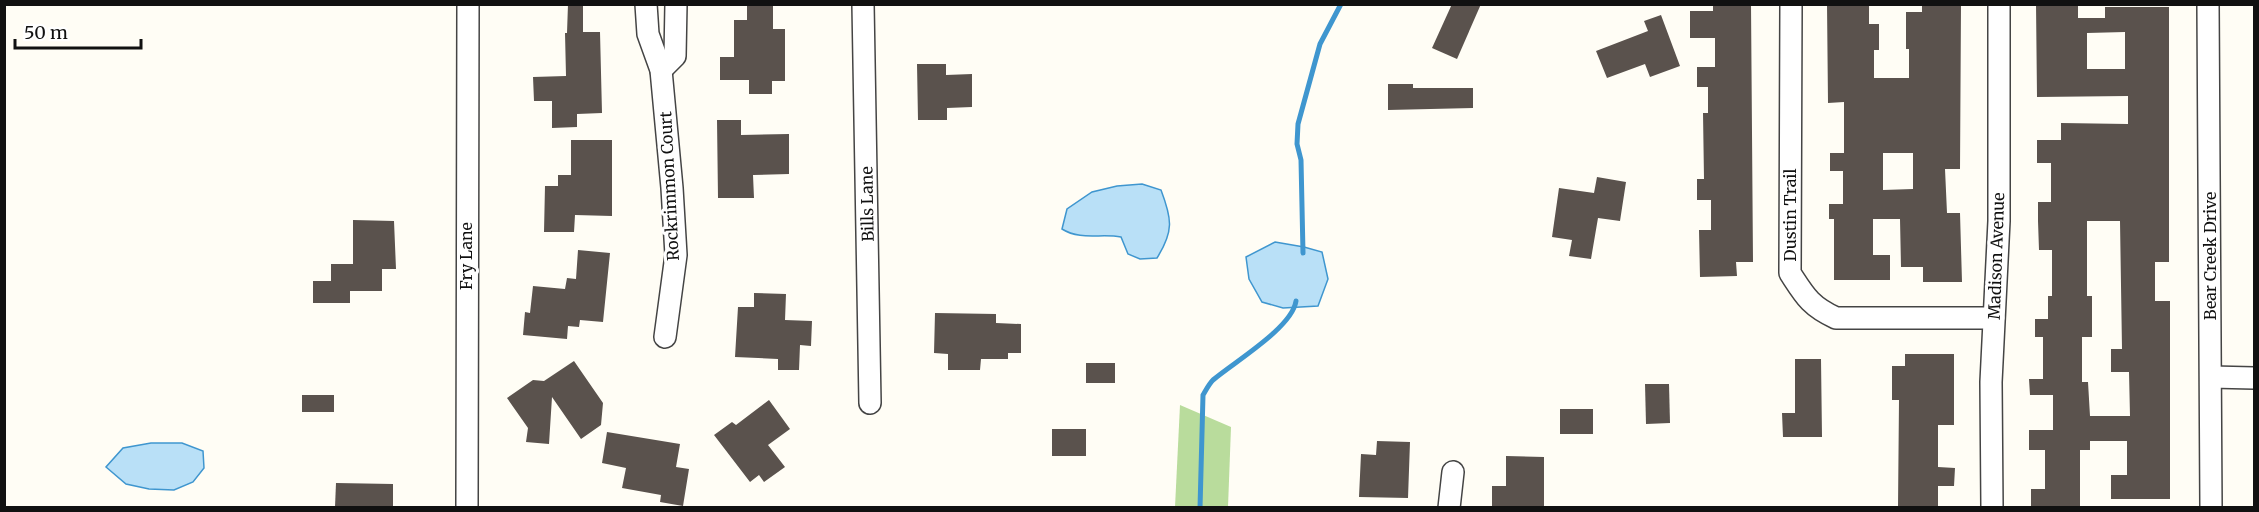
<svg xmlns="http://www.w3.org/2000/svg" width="2259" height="512" font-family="Merriweather,serif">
	<rect width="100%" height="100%" fill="#fffdf5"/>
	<polygon fill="#b9dc9c" points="1180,405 1231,427 1228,507 1175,507"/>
	<g fill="#b9e0f7" stroke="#3f96cf" stroke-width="1.5">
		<path d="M1142,184L1161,190C1172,219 1174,231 1157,258L1140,259L1128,254L1121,237C1101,233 1081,241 1062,229L1067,209L1092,192L1117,186Z"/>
		<polygon points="1275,242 1304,247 1322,252 1328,279 1318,306 1283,308 1262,302 1249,279 1246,257"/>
		<polygon points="151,443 182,443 203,451 204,468 193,482 174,490 149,489 126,484 106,467 123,448"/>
	</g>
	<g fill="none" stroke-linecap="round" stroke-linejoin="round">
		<g stroke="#3f96cf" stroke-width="5">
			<polyline points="1303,253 1301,160 1297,144 1298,124 1320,44 1341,4"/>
			<path d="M1200,508L1203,395C1206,390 1209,384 1213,380C1234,362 1292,328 1296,301"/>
		</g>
	</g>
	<g fill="#5a524d" fill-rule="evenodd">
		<polygon points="568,4 583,4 583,32 600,32 602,113 577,114 577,127 552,128 552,101 534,101 533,77 566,76 565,33 567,33"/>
		<polygon points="747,4 773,4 773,29 785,29 785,81 772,81 772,94 749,94 749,80 720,80 720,57 734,57 734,20 747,20"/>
		<polygon points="1452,4 1481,4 1457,59 1432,48"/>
		<polygon points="1713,4 1751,4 1753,262 1736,262 1737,276 1700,277 1699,230 1711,230 1711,200 1697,200 1697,179 1704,179 1703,113 1708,113 1708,87 1697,87 1697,67 1715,67 1715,38 1690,38 1690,11 1713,11"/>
		<path d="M1827,4H1869V24H1879V50H1874V78H1909V49H1906V12H1922V4H1961L1960,169H1945L1947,213H1960L1962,282H1923V267H1901L1900,219H1873V255H1890V280H1834V219H1829V204H1843V171H1830V153H1844V102L1828,103ZM1883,153H1913V189L1883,190Z"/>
		<path d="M2036,4H2078V18H2105V7H2169V262H2155V301H2170V499H2111V475H2127V441H2090V450H2080V506H2031V489H2045V450H2029V430H2053V395H2030L2029,379H2043V337H2035V319H2048V296H2052V250H2039L2038,221V202H2051V163H2037V140H2061V123L2128,124V96L2037,97ZM2125,32V69H2087V33ZM2087,221H2120L2122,349H2111V372H2129L2130,416H2090L2088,382H2082V337H2092V296H2087Z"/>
		<polygon points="1661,15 1680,66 1650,77 1645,64 1607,78 1596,51 1648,31 1644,21"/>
		<polygon points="917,64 946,64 946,75 972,74 972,107 947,108 947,120 918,120"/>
		<polygon points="1388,84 1413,84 1413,88 1473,88 1473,108 1388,110"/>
		<polygon points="717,120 741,120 741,135 789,134 789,174 753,175 754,198 718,198"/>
		<polygon points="571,140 612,140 612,216 575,215 574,232 544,232 545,186 558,186 558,175 571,175"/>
		<polygon points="1597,177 1626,182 1620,221 1598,218 1591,259 1569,256 1572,240 1552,237 1559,188 1594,193"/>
		<polygon points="353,220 394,221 396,269 382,269 382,291 350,291 350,303 313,303 313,281 331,281 331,264 353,264"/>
		<polygon points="578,250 610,253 603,322 580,320 579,327 568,326 567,339 523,335 525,312 530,313 533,286 565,289 567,278 576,279"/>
		<polygon points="754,293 786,294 785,320 812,321 811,346 800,345 799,370 778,370 778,359 735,357 738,307 754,307"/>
		<polygon points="935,313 996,314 996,323 1021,324 1021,353 1008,353 1008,359 981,359 980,370 948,370 948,354 934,353"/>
		<polygon points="1905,354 1954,354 1954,425 1938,425 1938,467 1955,468 1954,486 1938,486 1938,507 1898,507 1899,400 1892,400 1892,366 1905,366"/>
		<polygon points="1795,359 1821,359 1822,437 1783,437 1782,413 1795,413"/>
		<polygon points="574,361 603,403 601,425 581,439 552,397 549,444 526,442 528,428 507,398 533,380 544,381"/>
		<rect x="1086" y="363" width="29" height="20"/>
		<polygon points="1645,384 1669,384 1670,423 1646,424"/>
		<rect x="302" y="395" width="32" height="17"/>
		<polygon points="769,400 790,429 768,445 785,467 764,482 759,475 750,482 714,435 732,422 736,425"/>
		<rect x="1560" y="409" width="33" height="25"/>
		<rect x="1052" y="429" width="34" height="27"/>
		<polygon points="607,432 680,444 676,467 689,469 683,506 660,502 661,495 622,488 626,468 602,463"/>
		<polygon points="1377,441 1410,442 1408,498 1359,497 1361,454 1376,455"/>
		<polygon points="1506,456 1544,457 1544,507 1492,507 1492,486 1506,486"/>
		<polygon points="336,483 393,484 393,507 335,507"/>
	</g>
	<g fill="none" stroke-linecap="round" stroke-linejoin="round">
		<g stroke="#444" stroke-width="24">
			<g id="minor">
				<polyline points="646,4 648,34 661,70 672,188 676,255 665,337"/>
				<polyline points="863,4 870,403"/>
				<path d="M1791,4L1790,273C1805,296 1810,306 1836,318H1994"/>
				<polyline points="2208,4 2211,508"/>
				<polyline points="661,70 675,56 676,4"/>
				<polyline points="2211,377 2254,378"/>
				<polyline points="467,508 468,4"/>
				<polyline points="1449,508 1453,472"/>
				<polyline points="1992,508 1991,382 1999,221 1999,4"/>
			</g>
		</g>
		<use href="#minor" stroke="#fff" stroke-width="21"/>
	</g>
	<g text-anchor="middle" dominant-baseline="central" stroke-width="6" stroke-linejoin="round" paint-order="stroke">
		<g font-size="16" fill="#111" stroke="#fff">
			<text transform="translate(669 186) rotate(-93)">Rockrimmon Court</text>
			<text transform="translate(867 204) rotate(-91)">Bills Lane</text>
			<text transform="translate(1790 215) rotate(-90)">Dustin Trail</text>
			<text transform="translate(466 256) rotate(-90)">Fry Lane</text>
			<text transform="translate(1996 256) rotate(-88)">Madison Avenue</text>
			<text transform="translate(2210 256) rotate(-90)">Bear Creek Drive</text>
		</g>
	</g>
	<rect width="2259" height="512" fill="none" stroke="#111111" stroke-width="12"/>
	<path d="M15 39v9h126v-9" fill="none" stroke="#111111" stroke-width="3"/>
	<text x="24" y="39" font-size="18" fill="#111111" stroke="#ffffff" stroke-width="4.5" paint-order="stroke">50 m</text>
</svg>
